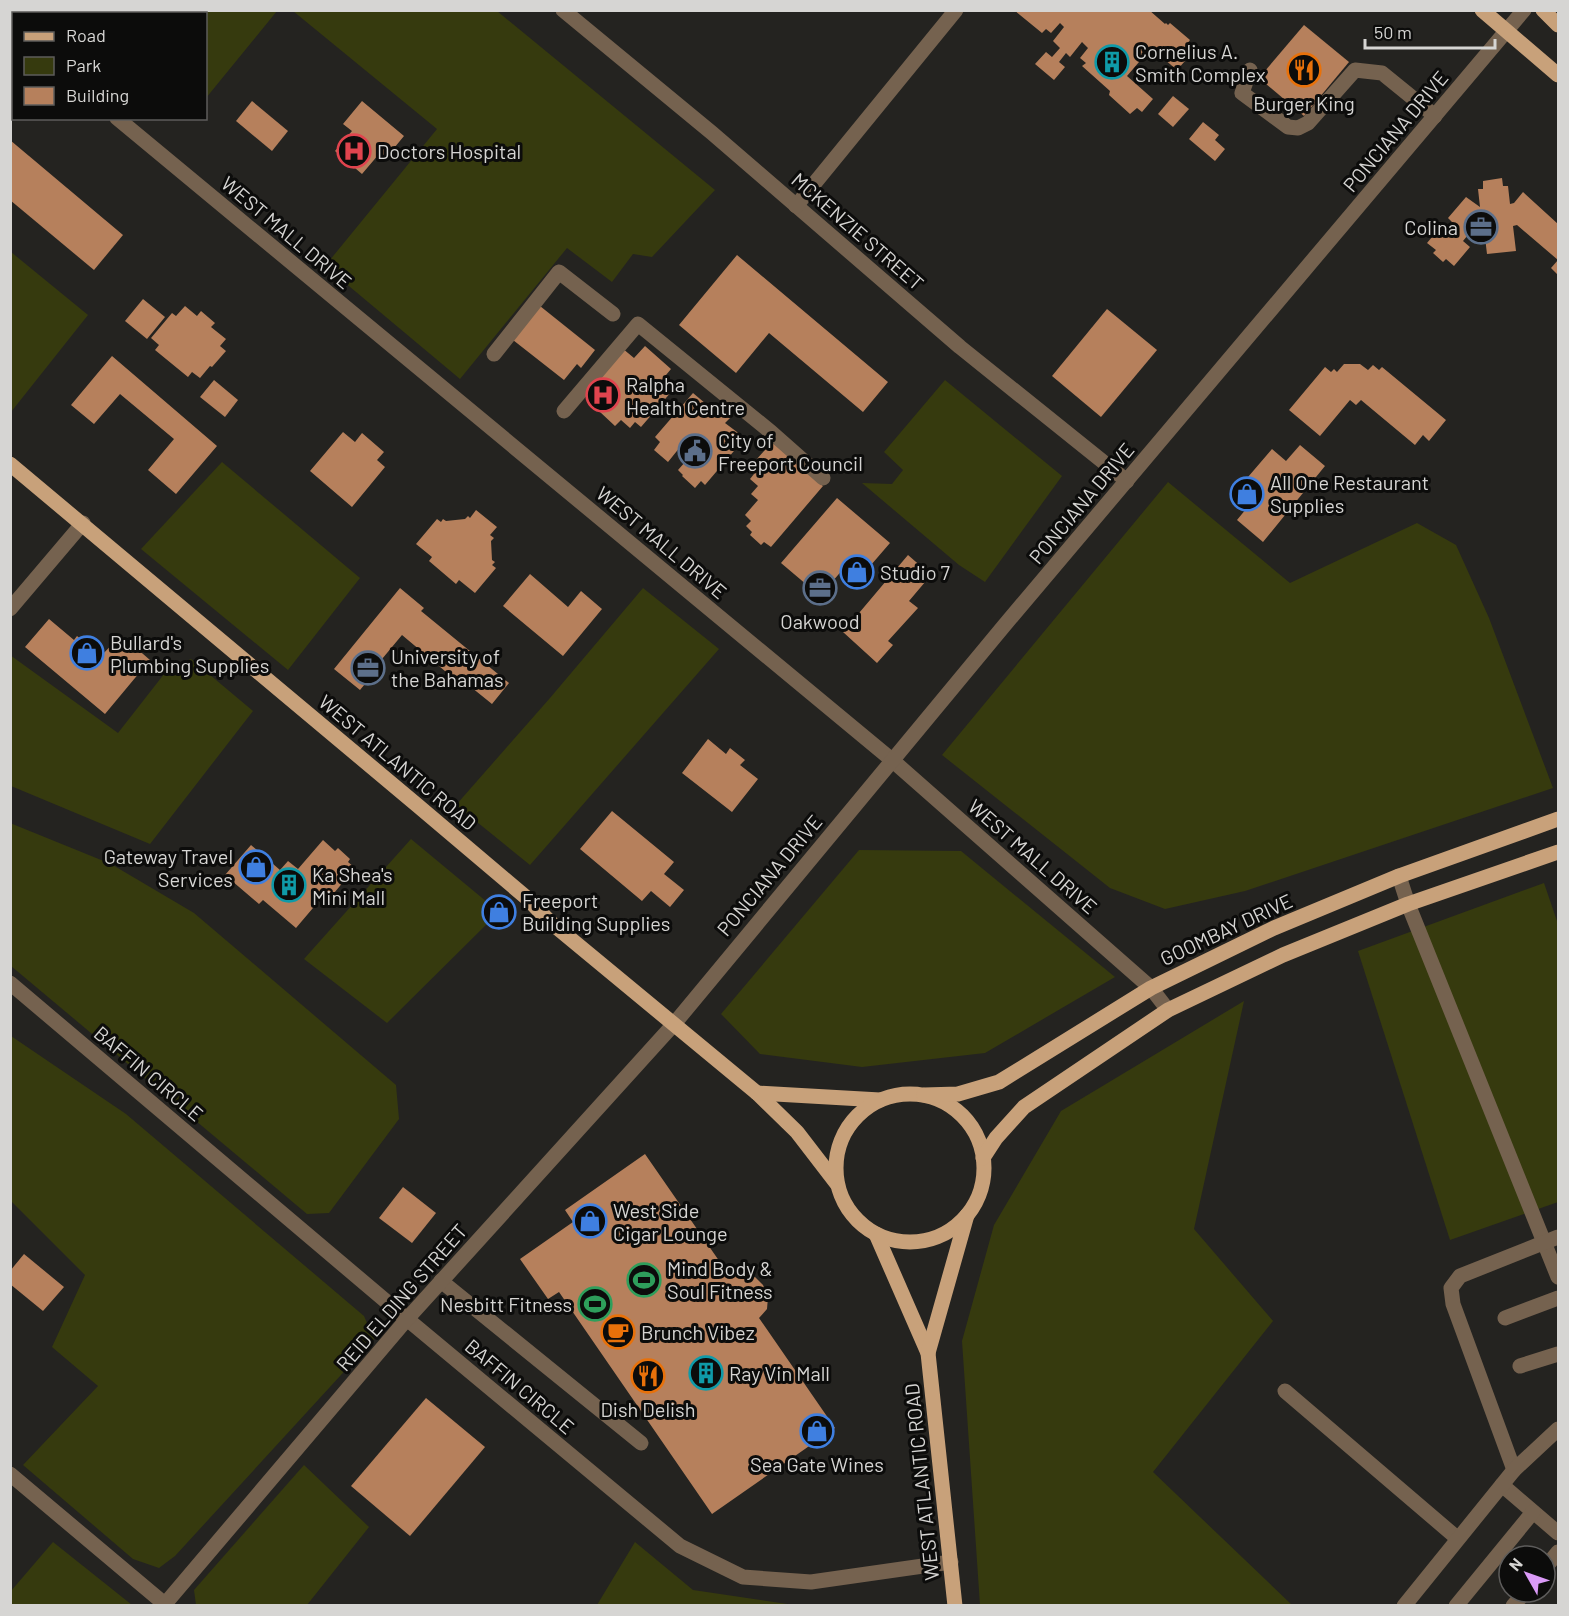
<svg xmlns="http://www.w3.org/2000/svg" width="1569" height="1616" font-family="Barlow,sans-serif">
	<rect width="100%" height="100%" fill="#242320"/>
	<g fill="#363a0e">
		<polygon points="65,10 277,10 277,11 206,98 206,14 62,13"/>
		<polygon points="293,11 497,11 715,190 652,257 633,254 612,282 567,248 460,379 325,266 437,129"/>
		<polygon points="11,252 88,315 11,412"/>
		<polygon points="945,380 1062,476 985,582 959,565 862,483 892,484 903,470 884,452"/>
		<polygon points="222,462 360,578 288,670 141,549"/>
		<polygon points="1168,482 1290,583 1417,523 1456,545 1489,618 1553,788 1245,891 1165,909 1110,888 942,755"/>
		<polygon points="643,588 719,649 530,865 456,805 550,698"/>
		<polygon points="10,655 118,733 168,669 191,659 253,711 150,844 11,786"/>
		<polygon points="10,823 111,864 194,913 396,1085 399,1119 329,1213 307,1214 11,966"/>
		<polygon points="411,839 499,912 387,1023 304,959"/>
		<polygon points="859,850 961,851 1115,977 985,1053 862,1067 760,1054 721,1014"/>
		<polygon points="1544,883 1558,924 1558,1202 1450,1240 1358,951"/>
		<polygon points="1244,1001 1194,1229 1273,1321 1153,1472 1292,1605 980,1605 962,1341 994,1225 1061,1111"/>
		<polygon points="11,1036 126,1114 364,1316 374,1339 175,1556 159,1568 133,1559 23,1465 98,1386 52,1347 85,1275 11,1201"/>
		<polygon points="304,1465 369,1527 307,1605 196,1605 194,1590"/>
		<polygon points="53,1542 132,1605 11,1605 11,1591"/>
		<polygon points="635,1542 693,1590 794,1605 597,1605"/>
	</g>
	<g fill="#b6805c">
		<polygon points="1014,10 1149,10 1165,24 1166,23 1168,25 1170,23 1190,40 1187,44 1189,45 1188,47 1193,52 1177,70 1151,48 1127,76 1153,99 1142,112 1137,108 1130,114 1109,95 1110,91 1082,66 1086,63 1080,58 1088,48 1082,42 1070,57 1066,53 1059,62 1065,67 1054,80 1035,64 1046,52 1052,57 1060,48 1053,41 1064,27 1060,23 1051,33 1046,29 1042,33"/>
		<polygon points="1304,25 1349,62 1304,116 1259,78"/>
		<polygon points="1173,96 1189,109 1173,127 1158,114"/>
		<polygon points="252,101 288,131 272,151 236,121"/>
		<polygon points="362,101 404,136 385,159 379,154 362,174 335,151 352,131 343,124"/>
		<polygon points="1203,122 1219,135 1215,140 1225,149 1215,161 1189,139"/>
		<polygon points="10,140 123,235 94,270 10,200"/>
		<polygon points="1502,178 1503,186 1508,186 1510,204 1514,203 1523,192 1558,224 1558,275 1551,268 1558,260 1517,225 1513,226 1516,251 1487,254 1484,229 1472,230 1463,241 1470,247 1454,266 1446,259 1443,262 1433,253 1436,250 1427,243 1443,224 1447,228 1452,222 1448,218 1466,197 1480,207 1478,189 1483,189 1483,181"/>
		<polygon points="737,255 888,382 863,412 769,333 736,373 679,325"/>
		<polygon points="143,299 165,317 147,339 125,321"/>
		<polygon points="185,306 197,316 201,311 215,323 211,327 226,339 220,346 226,351 212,367 210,366 200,378 192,372 188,377 155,350 159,345 151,338 172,313 176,316"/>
		<polygon points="540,306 595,350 581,368 577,364 564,380 513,340"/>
		<polygon points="1107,309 1157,350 1101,417 1052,376"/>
		<polygon points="645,346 671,369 661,381 672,391 641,427 635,422 630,428 621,420 615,426 600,412 605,406 593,395 597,390 590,384 622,348 634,358"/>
		<polygon points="112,356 217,446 176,494 148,470 174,439 120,394 94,424 71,405"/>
		<polygon points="1344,364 1360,364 1368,370 1373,365 1379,370 1382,367 1446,420 1429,441 1423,435 1415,445 1361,400 1356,405 1350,400 1320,436 1289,410 1325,367 1331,372 1334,369 1337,372"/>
		<polygon points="214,380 238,400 225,417 200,397"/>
		<polygon points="693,393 712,409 718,403 732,416 725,423 745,438 705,485 701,481 695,488 682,476 683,475 678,470 686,461 691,466 705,450 702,447 694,457 682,446 689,436 668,462 654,450 660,442 655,437"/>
		<polygon points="343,432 355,442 362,433 384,452 377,460 385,467 352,507 310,471"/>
		<polygon points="772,442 823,486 771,547 764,542 761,545 750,535 752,532 746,526 751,521 745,515 758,500 751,494 758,486 750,479 754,474 748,469"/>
		<polygon points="1300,445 1325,466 1263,542 1237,520 1251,503 1236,491 1272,449 1286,461"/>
		<polygon points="837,498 890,543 858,580 844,568 820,596 781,563"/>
		<polygon points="476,510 497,527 490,535 494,538 491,541 492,560 495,562 492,565 496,568 475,593 459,580 456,584 429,561 432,557 416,544 437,519 441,522 443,519 446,521 465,519 468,516 470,518"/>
		<polygon points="908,555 931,575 909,601 918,608 888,641 893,645 877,663 843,632"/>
		<polygon points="530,574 568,607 581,591 602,609 563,656 503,606"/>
		<polygon points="400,588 424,608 421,611 509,683 492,704 461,679 458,682 402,635 382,659 384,661 360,690 334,669"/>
		<polygon points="49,619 74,640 77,636 92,649 89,652 92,655 95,651 101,656 121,635 150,660 105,714 25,647"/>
		<polygon points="708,739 726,754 730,748 745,760 740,765 758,779 732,812 682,773"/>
		<polygon points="612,811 674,862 664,874 684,890 670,907 651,891 642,901 580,849"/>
		<polygon points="323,840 335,851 338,848 350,859 348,862 355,868 329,899 324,895 296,928 263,900 259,904 225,875 251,845 280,870 288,861 298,869"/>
		<polygon points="645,1154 731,1278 742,1273 755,1277 763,1285 768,1297 767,1309 759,1318 835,1428 712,1514 559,1292 548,1299 520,1259 573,1222 565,1210"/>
		<polygon points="403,1187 436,1213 412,1243 379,1218"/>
		<polygon points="24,1254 64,1287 43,1311 10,1284 10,1271"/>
		<polygon points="426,1398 485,1447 410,1536 351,1486"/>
	</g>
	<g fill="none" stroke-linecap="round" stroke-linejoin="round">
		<g stroke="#75624f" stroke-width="15">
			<polyline points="563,10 712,133 960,347 1127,481"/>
			<polyline points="28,14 31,10"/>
			<polyline points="10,35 14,31"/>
			<polyline points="1250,70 1242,93 1288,127 1298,128 1308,123 1355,70 1382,73 1435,116"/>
			<polyline points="117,118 892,760 1151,988 1168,1010"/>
			<polyline points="796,206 956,10"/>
			<polyline points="494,354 559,272 613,314"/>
			<polyline points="564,411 638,324 771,432 823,478"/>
			<polyline points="10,609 83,523"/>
			<polyline points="1399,876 1408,904 1558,1277"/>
			<polyline points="10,983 407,1319 680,1546 743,1577 811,1582 951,1562"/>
			<polyline points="441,1281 641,1443"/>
			<polyline points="1505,1318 1558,1298"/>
			<polyline points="1520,1366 1558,1354"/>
			<polyline points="1285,1391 1457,1538"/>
			<polyline points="1514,1470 1453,1304 1451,1288 1460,1276 1558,1237"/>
			<polyline points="10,1474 167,1606"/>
			<polyline points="1502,1485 1558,1533"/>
			<polyline points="1545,1568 1558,1552"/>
			<polyline points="165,1604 407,1319 674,1024 1003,627 1524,10"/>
			<polyline points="1404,1606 1514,1470 1558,1429"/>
			<polyline points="1456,1606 1533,1512"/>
			<polyline points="1513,1606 1525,1592"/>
		</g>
		<g stroke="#c8a17a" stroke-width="15">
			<polyline points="1482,10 1558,75"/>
			<polyline points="1543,10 1558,25"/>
			<polyline points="10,464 417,805 528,899 549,921 757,1093 797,1132 837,1184"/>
			<polyline points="757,1093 880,1100"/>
			<circle cx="910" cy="1168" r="74"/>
			<polyline points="924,1095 958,1094 999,1082 1151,988 1274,928 1399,876 1558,819"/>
			<polyline points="983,1158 996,1138 1024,1107 1168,1010 1283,955 1408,904 1558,852"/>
			<polyline points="876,1234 928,1353 955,1606"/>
			<polyline points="928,1353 967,1215"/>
		</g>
	</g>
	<defs>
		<g id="building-ring" transform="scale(1.725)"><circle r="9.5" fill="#0c0c0b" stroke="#0f9aa8" stroke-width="1.5"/><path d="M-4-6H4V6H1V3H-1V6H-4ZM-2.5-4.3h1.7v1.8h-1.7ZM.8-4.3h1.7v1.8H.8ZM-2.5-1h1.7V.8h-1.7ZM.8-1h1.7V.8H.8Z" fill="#0f9aa8"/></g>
		<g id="restaurant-ring" transform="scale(1.725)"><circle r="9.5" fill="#0c0c0b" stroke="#e8710a" stroke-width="1.5"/><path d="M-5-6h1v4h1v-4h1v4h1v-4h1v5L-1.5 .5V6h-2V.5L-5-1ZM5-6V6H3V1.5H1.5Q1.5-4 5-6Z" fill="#e8710a"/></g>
		<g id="hospital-ring" transform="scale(1.725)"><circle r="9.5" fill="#0c0c0b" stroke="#e0444e" stroke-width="1.5"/><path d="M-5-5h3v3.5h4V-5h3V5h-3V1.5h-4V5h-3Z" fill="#e0444e"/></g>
		<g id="office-ring" transform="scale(1.725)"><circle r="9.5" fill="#0c0c0b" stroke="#5c6f8a" stroke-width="1.5"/><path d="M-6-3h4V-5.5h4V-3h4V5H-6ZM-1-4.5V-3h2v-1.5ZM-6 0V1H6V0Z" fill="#5c6f8a"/></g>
		<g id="civic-ring" transform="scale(1.725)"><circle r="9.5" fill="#0c0c0b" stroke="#5c6f8a" stroke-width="1.5"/><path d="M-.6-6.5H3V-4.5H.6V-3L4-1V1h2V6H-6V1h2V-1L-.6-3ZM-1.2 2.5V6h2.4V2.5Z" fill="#5c6f8a"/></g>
		<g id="shop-ring" transform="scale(1.725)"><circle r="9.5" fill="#0c0c0b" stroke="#3f7fe0" stroke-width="1.5"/><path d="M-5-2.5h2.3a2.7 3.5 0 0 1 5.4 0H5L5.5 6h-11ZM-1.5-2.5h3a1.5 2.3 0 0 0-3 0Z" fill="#3f7fe0"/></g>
		<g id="stadium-ring" transform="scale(1.725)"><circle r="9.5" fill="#0c0c0b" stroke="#2e9e5b" stroke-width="1.5"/><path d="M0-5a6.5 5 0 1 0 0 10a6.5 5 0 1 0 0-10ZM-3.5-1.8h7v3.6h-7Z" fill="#2e9e5b"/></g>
		<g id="cafe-ring" transform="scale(1.725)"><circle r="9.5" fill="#0c0c0b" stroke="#e8710a" stroke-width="1.5"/><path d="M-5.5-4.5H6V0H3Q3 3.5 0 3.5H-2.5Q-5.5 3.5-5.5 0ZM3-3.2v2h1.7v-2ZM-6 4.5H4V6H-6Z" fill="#e8710a"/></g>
	</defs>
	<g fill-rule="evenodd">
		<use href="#building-ring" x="1112" y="62"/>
		<use href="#restaurant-ring" x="1304" y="70"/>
		<use href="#hospital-ring" x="354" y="151"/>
		<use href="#office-ring" x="1481" y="227"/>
		<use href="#hospital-ring" x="603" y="395"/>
		<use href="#civic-ring" x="695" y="451"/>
		<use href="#shop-ring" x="1247" y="494"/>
		<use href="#shop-ring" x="857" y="572"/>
		<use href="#office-ring" x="820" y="588"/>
		<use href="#shop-ring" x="87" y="653"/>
		<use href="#office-ring" x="368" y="668"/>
		<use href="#shop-ring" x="256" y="867"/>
		<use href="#building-ring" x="289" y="885"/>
		<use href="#shop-ring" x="499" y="912"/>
		<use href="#shop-ring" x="590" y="1221"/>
		<use href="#stadium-ring" x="644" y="1280"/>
		<use href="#stadium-ring" x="595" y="1304"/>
		<use href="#cafe-ring" x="618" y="1332"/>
		<use href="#building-ring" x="706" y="1373"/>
		<use href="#restaurant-ring" x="648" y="1376"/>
		<use href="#shop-ring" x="817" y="1431"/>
	</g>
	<g text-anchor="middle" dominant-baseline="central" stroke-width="6" stroke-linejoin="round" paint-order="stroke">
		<g font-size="20" fill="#d6d5d3" stroke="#0c0c0b" text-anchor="start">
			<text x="1135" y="51">Cornelius A.<tspan x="1135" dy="23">Smith Complex</tspan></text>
			<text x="1304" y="103" text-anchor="middle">Burger King</text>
			<text x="377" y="151">Doctors Hospital</text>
			<text x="1458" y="227" text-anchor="end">Colina</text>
			<text x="626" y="384">Ralpha<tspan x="626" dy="23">Health Centre</tspan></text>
			<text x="718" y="440">City of<tspan x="718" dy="23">Freeport Council</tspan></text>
			<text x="1270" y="482">All One Restaurant<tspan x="1270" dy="23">Supplies</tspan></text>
			<text x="880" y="572">Studio 7</text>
			<text x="820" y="621" text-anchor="middle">Oakwood</text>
			<text x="110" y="642">Bullard's<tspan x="110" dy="23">Plumbing Supplies</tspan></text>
			<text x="391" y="656">University of<tspan x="391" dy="23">the Bahamas</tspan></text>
			<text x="233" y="856" text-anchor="end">Gateway Travel<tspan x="233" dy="23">Services</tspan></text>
			<text x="312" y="874">Ka Shea's<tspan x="312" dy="23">Mini Mall</tspan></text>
			<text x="522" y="900">Freeport<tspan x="522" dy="23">Building Supplies</tspan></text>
			<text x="613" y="1210">West Side<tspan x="613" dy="23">Cigar Lounge</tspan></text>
			<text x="667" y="1268">Mind Body &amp;<tspan x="667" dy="23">Soul Fitness</tspan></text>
			<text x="572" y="1304" text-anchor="end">Nesbitt Fitness</text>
			<text x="641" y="1332">Brunch Vibez</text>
			<text x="729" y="1373">Ray Vin Mall</text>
			<text x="648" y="1409" text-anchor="middle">Dish Delish</text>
			<text x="817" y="1464" text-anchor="middle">Sea Gate Wines</text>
		</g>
		<g font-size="20" fill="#d6d5d3" stroke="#0c0c0b">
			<text transform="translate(1395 131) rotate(-50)">PONCIANA DRIVE</text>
			<text transform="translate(858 231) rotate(41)">MCKENZIE STREET</text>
			<text transform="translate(287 232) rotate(40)">WEST MALL DRIVE</text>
			<text transform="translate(1081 503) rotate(-50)">PONCIANA DRIVE</text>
			<text transform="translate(662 542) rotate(40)">WEST MALL DRIVE</text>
			<text transform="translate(398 762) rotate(40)">WEST ATLANTIC ROAD</text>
			<text transform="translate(1033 856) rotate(41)">WEST MALL DRIVE</text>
			<text transform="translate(769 875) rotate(-50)">PONCIANA DRIVE</text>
			<text transform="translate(1226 929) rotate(-25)">GOOMBAY DRIVE</text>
			<text transform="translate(149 1073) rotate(40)">BAFFIN CIRCLE</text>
			<text transform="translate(401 1297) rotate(-49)">REID ELDING STREET</text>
			<text transform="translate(520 1386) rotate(40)">BAFFIN CIRCLE</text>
			<text transform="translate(921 1482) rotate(-96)">WEST ATLANTIC ROAD</text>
		</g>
	</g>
	<rect width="1569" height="1616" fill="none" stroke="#d6d5d3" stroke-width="24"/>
	<rect x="12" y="12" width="195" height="108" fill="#0c0c0b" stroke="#5d5c5b" stroke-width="1.5"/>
	<rect x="24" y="32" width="30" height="9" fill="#c8a17a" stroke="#5d5c5b" stroke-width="1.5"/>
	<text x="66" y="42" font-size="18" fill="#d6d5d3">Road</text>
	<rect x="24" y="57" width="30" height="18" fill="#363a0e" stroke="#5d5c5b" stroke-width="1.5"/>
	<text x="66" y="72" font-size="18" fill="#d6d5d3">Park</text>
	<rect x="24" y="87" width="30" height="18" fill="#b6805c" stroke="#5d5c5b" stroke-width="1.5"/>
	<text x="66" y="102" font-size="18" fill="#d6d5d3">Building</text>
	<g transform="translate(1527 1574) rotate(310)"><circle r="28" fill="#0c0c0b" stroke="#5d5c5b" stroke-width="1.5"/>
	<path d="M0-4.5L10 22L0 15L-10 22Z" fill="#da9af7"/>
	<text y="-9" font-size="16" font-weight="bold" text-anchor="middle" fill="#d6d5d3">N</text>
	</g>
	<path d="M1365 39v9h130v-9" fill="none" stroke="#d6d5d3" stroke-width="3"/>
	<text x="1374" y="39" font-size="18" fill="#d6d5d3" stroke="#0c0c0b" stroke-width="4.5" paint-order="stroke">50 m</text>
</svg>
